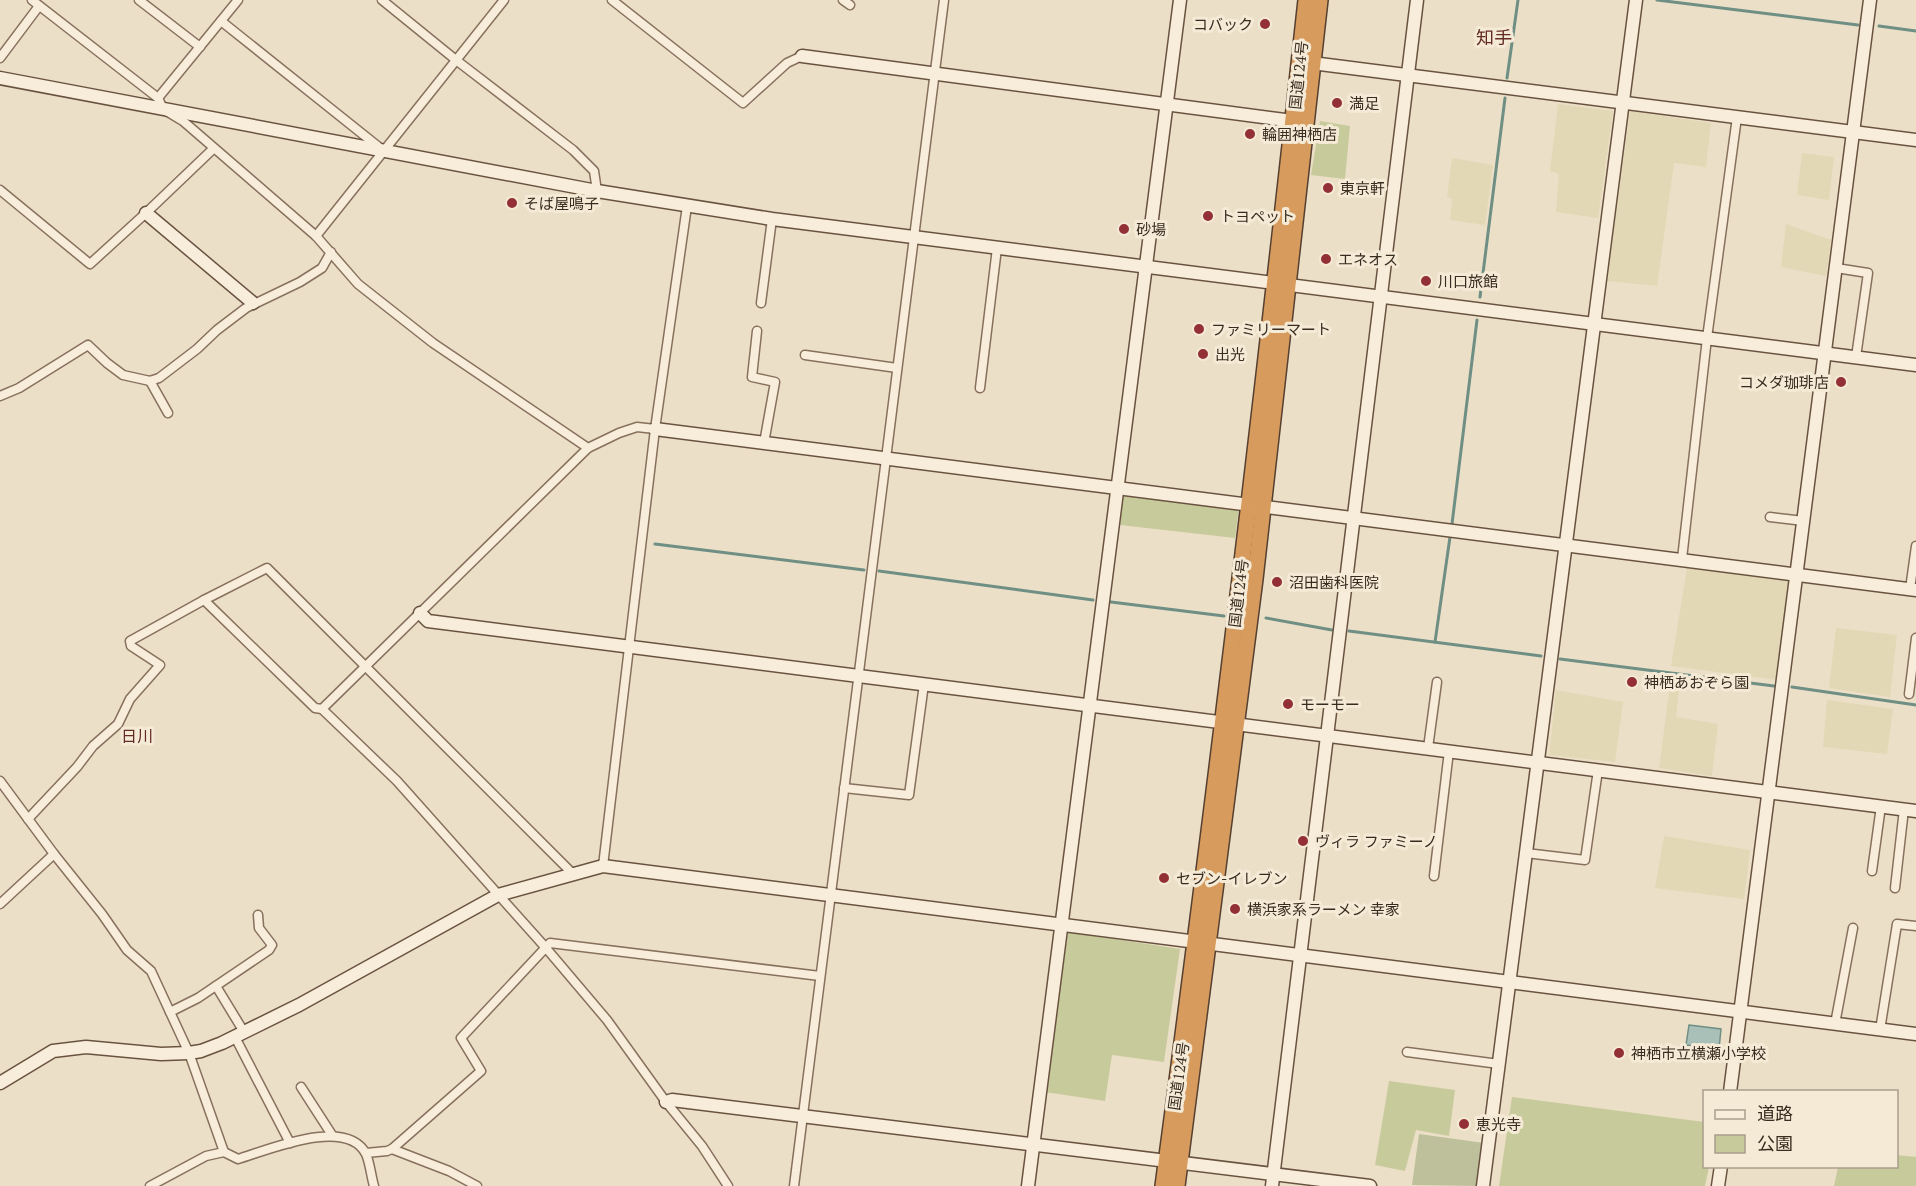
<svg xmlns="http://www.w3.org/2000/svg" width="1916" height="1186" font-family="'PT Serif','Noto Sans JP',serif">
	<rect width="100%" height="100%" fill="#ecdfc7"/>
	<g fill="#e2d8b5">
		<polygon points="1558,104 1613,111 1598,218 1556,212 1559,174 1550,171"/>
		<polygon points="1630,111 1711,123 1706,167 1674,163 1657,286 1607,281"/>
		<polygon points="1802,153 1834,157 1829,200 1797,195"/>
		<polygon points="1452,158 1493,165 1485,225 1450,220 1452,199 1447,197"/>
		<polygon points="1786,224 1831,240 1826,276 1781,267"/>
		<polygon points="1687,568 1788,581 1778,680 1671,666"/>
		<polygon points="1836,628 1897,635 1890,697 1829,688"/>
		<polygon points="1671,678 1680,679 1676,717 1718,724 1712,776 1659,768"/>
		<polygon points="1556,690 1623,702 1615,762 1549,755"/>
		<polygon points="1827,700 1893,709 1887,754 1823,747"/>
		<polygon points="1664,836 1750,850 1744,899 1655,888"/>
	</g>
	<g fill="#c7ca9b">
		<polygon points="1320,121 1350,126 1345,179 1311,175"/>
		<polygon points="1123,494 1239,507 1235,538 1120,525"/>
		<polygon points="1068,932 1180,949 1164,1062 1112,1055 1105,1101 1045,1092"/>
		<polygon points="1389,1081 1455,1090 1449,1136 1416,1130 1405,1171 1375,1165"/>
		<polygon points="1512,1097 1704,1122 1704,1166 1709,1167 1705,1186 1499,1186"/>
		<polygon points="1897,1155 1916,1157 1916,1186 1834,1186 1838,1167 1896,1166"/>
	</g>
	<polygon fill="#bdc09a" points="1419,1134 1484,1143 1479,1186 1412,1185"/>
	<polygon fill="#a8c0b8" stroke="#6f8f85" stroke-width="1.5" points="1689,1025 1721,1029 1719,1049 1686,1045"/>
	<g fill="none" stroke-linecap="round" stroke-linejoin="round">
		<g stroke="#6f8f85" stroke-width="3">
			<polyline points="1657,0 1858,25"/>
			<polyline points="1879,26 1916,31"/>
			<polyline points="1507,78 1518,0"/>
			<polyline points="1480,297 1505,98"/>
			<polyline points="1452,524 1477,320"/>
			<polyline points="655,544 864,570"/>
			<polyline points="879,571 1093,600"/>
			<polyline points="1111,602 1224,616"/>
			<polyline points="1266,618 1332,630"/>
			<polyline points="1349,631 1541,656"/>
			<polyline points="1435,642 1450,537"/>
			<polyline points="1560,659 1774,686"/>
			<polyline points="1792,687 1916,705"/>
		</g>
		<g stroke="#87715d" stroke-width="11">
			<g id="street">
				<polyline points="32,0 158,98 163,109 183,121 316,236 358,284 433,343 588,448"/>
				<polyline points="139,0 200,47"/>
				<polyline points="382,0 456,60 573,150 594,171 597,191"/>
				<polyline points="612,0 743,103 787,63 802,56"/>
				<polyline points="843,0 850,5"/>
				<polyline points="221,21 380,148"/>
				<polyline points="0,58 39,6"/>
				<polyline points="158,98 238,0"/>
				<polyline points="0,190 90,264 146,213 213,149"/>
				<polyline points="316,236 504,0"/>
				<polyline points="1836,268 1868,273 1856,357"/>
				<polyline points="761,303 772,219"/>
				<polyline points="757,331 752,377 775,382 764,443"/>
				<polyline points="805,355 897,368"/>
				<polyline points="150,381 168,413"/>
				<polyline points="980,388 997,248"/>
				<polyline points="0,396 19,388 88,345 107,363 123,375 150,381 159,378 197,349 217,330 246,308 300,282 322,268 331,252"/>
				<polyline points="655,429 637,427 619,433 588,448 322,709 397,781 546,948 607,1020 666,1102 702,1146 728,1186"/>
				<polyline points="1770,517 1804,521"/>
				<polyline points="1682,559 1707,338 1737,117"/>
				<polyline points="1910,589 1916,546"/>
				<polyline points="1909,694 1916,638"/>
				<polyline points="322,709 315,708 204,600 267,568 574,875"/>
				<polyline points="1428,748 1437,682"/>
				<path d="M0,781L54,854L102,914L127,950L151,971L189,1053L224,1152L238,1159C268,1150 347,1116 366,1154C370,1163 371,1176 374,1186"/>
				<polyline points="844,788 909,795 924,684"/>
				<polyline points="28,819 77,767 93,746 118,724 130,699 160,665 131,646 130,641 204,600"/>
				<polyline points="1526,853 1585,860 1598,770"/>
				<polyline points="603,866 655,429 687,206"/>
				<polyline points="1872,871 1881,806"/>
				<polyline points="1434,876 1449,751"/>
				<polyline points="1895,888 1904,809"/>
				<polyline points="0,904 54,854"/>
				<polyline points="216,986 244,1032"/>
				<polyline points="170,1012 198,998 269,950 272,945 259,928 258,915"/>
				<polyline points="1835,1024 1853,928"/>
				<polyline points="1880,1030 1897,924 1916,926"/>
				<polyline points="235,1037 290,1143"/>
				<polyline points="1407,1052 1499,1064"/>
				<polyline points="301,1087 332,1135"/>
				<polyline points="392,1149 449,1171 477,1186"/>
				<polyline points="366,1153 387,1151 392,1149 481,1071 461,1038 550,943 820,976"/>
				<polyline points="150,1186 206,1156 224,1152"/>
				<polyline points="794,1186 944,0"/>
			</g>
		</g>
		<g stroke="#695340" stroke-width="15">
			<g id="secondary">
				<polyline points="802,56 1293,121"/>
				<polyline points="1312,63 1916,140"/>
				<polyline points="0,78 597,191 772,219 1916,365"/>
				<polyline points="146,213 253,303"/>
				<polyline points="655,429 1916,590"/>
				<polyline points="420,613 428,621 1916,811"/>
				<polyline points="0,1083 53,1051 86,1047 161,1054 189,1053 201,1051 222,1043 299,1005 498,895 603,866 1916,1034"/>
				<polyline points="1730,1092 1870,0"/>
				<polyline points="666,1102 672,1100 1370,1186"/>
				<polyline points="1028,1186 1180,0"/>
				<polyline points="1272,1186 1417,0"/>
				<polyline points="1483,1186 1636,0"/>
				<polyline points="1718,1186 1721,1166"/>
			</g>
		</g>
		<g stroke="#554031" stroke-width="18">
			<g id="highway">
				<path d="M1163,1186C1216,791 1263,396 1306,0"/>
				<polyline points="1177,1186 1255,579 1320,0"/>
			</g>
		</g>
		<use href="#street" stroke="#f7edda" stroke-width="8"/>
		<use href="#secondary" stroke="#f7edda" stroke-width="12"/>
		<use href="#highway" stroke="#d79b5d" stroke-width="15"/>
	</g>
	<g fill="#933036" stroke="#f4ead6" stroke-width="2">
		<circle cx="1265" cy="24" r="6"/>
		<circle cx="1337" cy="103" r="6"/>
		<circle cx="1250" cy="134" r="6"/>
		<circle cx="1328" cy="188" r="6"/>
		<circle cx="512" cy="203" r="6"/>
		<circle cx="1208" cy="216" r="6"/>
		<circle cx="1124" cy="229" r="6"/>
		<circle cx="1326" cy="259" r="6"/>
		<circle cx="1426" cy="281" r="6"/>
		<circle cx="1199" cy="329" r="6"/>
		<circle cx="1203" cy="354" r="6"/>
		<circle cx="1841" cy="382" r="6"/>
		<circle cx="1277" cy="582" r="6"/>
		<circle cx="1632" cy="682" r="6"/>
		<circle cx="1288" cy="704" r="6"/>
		<circle cx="1303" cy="841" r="6"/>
		<circle cx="1164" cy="878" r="6"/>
		<circle cx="1235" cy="909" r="6"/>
		<circle cx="1619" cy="1053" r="6"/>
		<circle cx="1464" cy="1124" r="6"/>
	</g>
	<g text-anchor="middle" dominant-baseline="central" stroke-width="6" stroke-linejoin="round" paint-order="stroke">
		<g font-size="15" fill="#382b20" stroke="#f4ead6" text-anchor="start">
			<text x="1253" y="24" text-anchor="end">コバック</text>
			<text x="1349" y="103">満足</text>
			<text x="1262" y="134">輪囲神栖店</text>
			<text x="1340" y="188">東京軒</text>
			<text x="524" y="203">そば屋鳴子</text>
			<text x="1220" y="216">トヨペット</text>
			<text x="1136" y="229">砂場</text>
			<text x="1338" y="259">エネオス</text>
			<text x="1438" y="281">川口旅館</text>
			<text x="1211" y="329">ファミリーマート</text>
			<text x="1215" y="354">出光</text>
			<text x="1829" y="382" text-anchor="end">コメダ珈琲店</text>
			<text x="1289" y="582">沼田歯科医院</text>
			<text x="1644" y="682">神栖あおぞら園</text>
			<text x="1300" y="704">モーモー</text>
			<text x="1315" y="841">ヴィラ ファミーノ</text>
			<text x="1176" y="878">セブン-イレブン</text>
			<text x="1247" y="909">横浜家系ラーメン 幸家</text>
			<text x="1631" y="1053">神栖市立横瀬小学校</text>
			<text x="1476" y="1124">恵光寺</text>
		</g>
		<g font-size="15" fill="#382b20" stroke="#f4ead6">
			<text transform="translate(1298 75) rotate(-84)">国道124号</text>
			<text transform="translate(1238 593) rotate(-83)">国道124号</text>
			<text transform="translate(1178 1076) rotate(-82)">国道124号</text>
		</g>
		<g font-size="16" fill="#632c22" stroke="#f4ead6">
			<text x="137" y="736">日川</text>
		</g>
		<g font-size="18" fill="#632c22" stroke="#f4ead6">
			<text x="1494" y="37">知手</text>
		</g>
	</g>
	<rect x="1703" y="1090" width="195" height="78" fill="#f4ead6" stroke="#a99e8d" stroke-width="1.5"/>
	<rect x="1715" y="1110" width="30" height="9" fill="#f7edda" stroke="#a99e8d" stroke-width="1.5"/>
	<text x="1757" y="1120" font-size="18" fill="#382b20">道路</text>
	<rect x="1715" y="1135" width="30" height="18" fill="#c7ca9b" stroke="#a99e8d" stroke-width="1.5"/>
	<text x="1757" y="1150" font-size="18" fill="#382b20">公園</text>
</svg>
